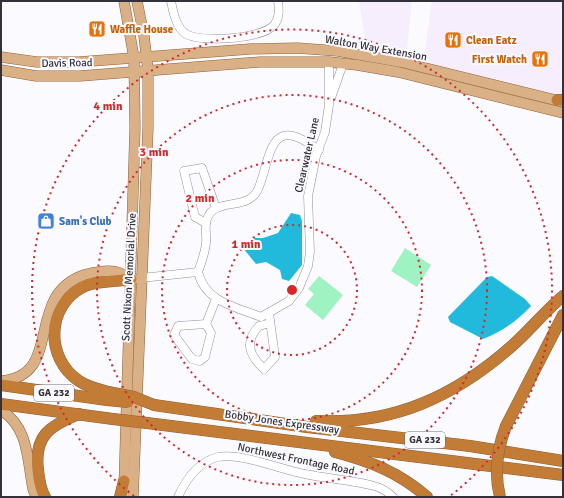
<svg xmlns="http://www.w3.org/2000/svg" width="564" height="498" font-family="Signika,sans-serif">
	<rect width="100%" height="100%" fill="#fbfaff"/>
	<g fill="#f6edfd">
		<polygon points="359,1 412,1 406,58 367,52"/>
		<polygon points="432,1 563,1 563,98 423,64"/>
	</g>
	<g fill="#9ff3c2">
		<polygon points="405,248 431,265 417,287 391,271"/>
		<polygon points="319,276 343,295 323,320 305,305 314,294 308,289"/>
	</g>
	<g fill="#22badc">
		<polygon points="291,213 300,215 302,221 302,265 289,281 282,279 280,270 266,262 256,264 243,248 253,238 263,238 278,233"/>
		<path d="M492,276L525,299L531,306C518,320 502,332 483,339L450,322L448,317L487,277Z"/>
	</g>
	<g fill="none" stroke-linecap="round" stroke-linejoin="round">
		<g stroke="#938da4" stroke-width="9">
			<g id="minor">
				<path d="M171,1C173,11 176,28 186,34C201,43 262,39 274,25C280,18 279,9 278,1"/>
				<polyline points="331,98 343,64"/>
				<polyline points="206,223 195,217 184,171 202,168 216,208"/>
				<path d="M198,272C205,302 236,307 261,317L289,301L299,288L308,266L310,252L308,196L316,156L325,132L329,105V62"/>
				<path d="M198,272C201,263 205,254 206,243C207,235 204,227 207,219C214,198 244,210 256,193C265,180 267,141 283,136C295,132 309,144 319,150"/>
				<polyline points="141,278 198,272"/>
				<path d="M269,313L275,357L264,369C249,355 244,342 259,326L270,323"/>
				<polyline points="206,324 211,333 205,357 200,361 192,359 174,335 178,326 206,324 216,299"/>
				<path d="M178,497C186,479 198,462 218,457C240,452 282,470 305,474C328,479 352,480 374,486C382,488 388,492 393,497"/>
			</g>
		</g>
		<g stroke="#906237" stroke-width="11">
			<g id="major">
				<polyline points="124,1 134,58 135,128 124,488"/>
				<polyline points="1,57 37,62 79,62 250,49 297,48 338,51 401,62 563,102"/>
				<polyline points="1,70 36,76 80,76 260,62 329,62 357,65 398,72 563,113"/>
				<path d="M1,381C65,376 23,296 84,275C93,272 110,269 120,273C125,275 128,279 134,279"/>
				<path d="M1,410C29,428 27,459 33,489L36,497"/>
				<polyline points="133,497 148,128 148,70 144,36 137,1"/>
			</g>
		</g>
		<g stroke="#906237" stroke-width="12">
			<g id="highway">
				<polyline points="557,100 563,100"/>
				<polyline points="1,385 107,400"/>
				<path d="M108,392C98,389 88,387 79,381C45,358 46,306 83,287C95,280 116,282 131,279"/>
				<polyline points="1,404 113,419"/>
				<polyline points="154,405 307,427 470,446 563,461"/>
				<path d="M316,421C393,425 456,396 513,345C530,330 545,311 563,296"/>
				<polyline points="147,423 563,475"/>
				<polyline points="506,426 563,315"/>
				<path d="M335,452C370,461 400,473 427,497"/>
				<path d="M45,497C40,489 39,479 38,470C34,436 49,426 79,414"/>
				<polyline points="120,497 124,481"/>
			</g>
		</g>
		<use href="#minor" stroke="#fff" stroke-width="8"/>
		<use href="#major" stroke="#dab086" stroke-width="10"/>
		<use href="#highway" stroke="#c27c36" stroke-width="11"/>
		<g stroke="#906237" stroke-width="12" stroke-linecap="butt">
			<g id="highway-bridge">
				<polyline points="108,392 134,397 154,405"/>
				<polyline points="107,400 128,402"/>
				<polyline points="113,419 147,423"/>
				<path d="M500,497C494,473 497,449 506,426"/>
			</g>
		</g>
		<use href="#highway-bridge" stroke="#c27c36" stroke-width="11"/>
	</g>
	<g fill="none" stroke="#d62828" stroke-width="2" stroke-dasharray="2 4">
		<circle cx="292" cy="290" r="65"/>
		<circle cx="292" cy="290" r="130"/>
		<circle cx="292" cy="290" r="195"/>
		<path d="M134 496A260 260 0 1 1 450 496"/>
	</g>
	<defs>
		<g id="restaurant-square" transform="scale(0.9)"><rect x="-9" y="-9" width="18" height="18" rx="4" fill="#e8710a" stroke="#fbfaff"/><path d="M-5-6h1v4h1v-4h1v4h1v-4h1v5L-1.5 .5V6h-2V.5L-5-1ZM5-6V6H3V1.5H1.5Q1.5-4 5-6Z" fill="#fff"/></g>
		<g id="shop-square" transform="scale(0.9)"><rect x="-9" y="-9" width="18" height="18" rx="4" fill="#3f7fe0" stroke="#fbfaff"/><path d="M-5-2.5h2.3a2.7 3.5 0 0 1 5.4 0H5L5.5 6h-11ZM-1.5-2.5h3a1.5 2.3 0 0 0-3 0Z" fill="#fff"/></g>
	</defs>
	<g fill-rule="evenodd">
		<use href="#restaurant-square" x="97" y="29"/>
		<use href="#restaurant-square" x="453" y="40"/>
		<use href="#restaurant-square" x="540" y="59"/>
		<use href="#shop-square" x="46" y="221"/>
	</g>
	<g text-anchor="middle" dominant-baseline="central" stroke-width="4" stroke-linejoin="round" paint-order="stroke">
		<g fill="#fbfaff" stroke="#6f6d75" stroke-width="1">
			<rect x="34" y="385" width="40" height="16" rx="3"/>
			<rect x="405" y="432" width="40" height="16" rx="3"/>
		</g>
		<g font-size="10" font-weight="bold" fill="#33313a">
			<text x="54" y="393">GA 232</text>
			<text x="425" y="440">GA 232</text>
		</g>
		<g font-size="11" font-weight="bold" fill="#c56008" stroke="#fbfaff" text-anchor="start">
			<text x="110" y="29">Waffle House</text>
			<text x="466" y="40">Clean Eatz</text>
			<text x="527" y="59" text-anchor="end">First Watch</text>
		</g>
		<g font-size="11" fill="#33313a" stroke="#fbfaff">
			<text transform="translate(376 48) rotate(10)">Walton Way Extension</text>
			<text transform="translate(67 63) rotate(-1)">Davis Road</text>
			<text transform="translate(307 155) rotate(-77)">Clearwater Lane</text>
			<text transform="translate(129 277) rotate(-87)">Scott Nixon Memorial Drive</text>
			<text transform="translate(282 422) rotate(8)">Bobby Jones Expressway</text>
			<text transform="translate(296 459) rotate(12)">Northwest Frontage Road</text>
		</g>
		<g font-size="11" font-weight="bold" fill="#366cbe" stroke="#fbfaff" text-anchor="start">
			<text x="59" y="221">Sam's Club</text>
		</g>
	</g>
	<circle cx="292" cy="290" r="6" fill="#d62828" stroke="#fbfaff" stroke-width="2"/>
	<g font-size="12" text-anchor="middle" font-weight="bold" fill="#d62828" stroke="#fbfaff" stroke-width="4" stroke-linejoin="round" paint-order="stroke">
		<text x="108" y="110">4 min</text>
		<text x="154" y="156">3 min</text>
		<text x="200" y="202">2 min</text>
		<text x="246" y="248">1 min</text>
	</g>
	<rect width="564" height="498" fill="none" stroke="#33313a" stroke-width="4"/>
</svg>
